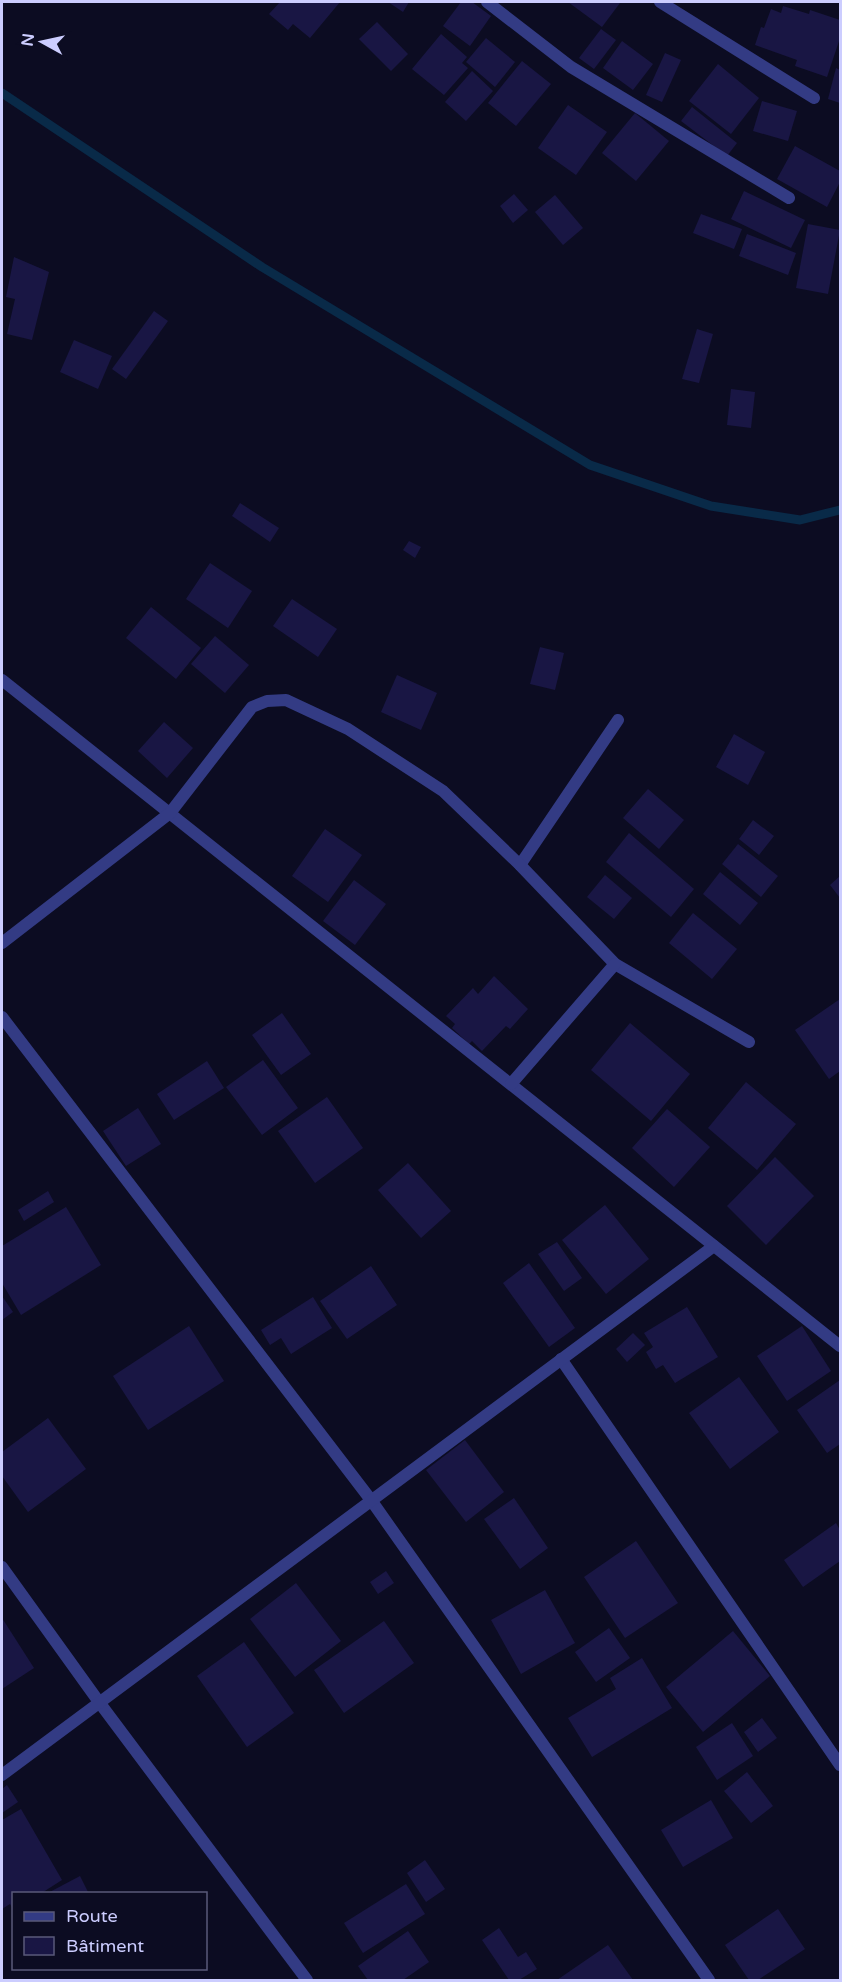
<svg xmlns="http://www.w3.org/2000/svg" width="842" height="1982" font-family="'Varela Round',sans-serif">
	<rect width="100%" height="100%" fill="#0c0c22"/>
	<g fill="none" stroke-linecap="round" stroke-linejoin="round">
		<polyline stroke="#092a48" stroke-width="9" points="2,93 262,267 590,465 711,506 800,520 840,510"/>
	</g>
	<g fill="#191644">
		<polygon points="280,2 340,2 310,38 293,24 288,30 269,14"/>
		<polygon points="388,2 409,2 403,12"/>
		<polygon points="461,2 472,2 491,16 470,46 443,26"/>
		<polygon points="568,2 618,2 620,3 602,27"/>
		<polygon points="783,6 809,14 810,10 840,20 840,38 827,77 795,66 797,60 755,45 761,27 764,28 771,9 781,13"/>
		<polygon points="377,22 408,54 391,71 359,39"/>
		<polygon points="601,29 616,40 594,69 579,58"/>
		<polygon points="441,34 467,57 462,63 468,68 444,95 412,69"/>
		<polygon points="486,38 515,62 495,87 466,62"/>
		<polygon points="622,41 653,64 633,90 603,68"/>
		<polygon points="665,53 681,60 662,102 646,95"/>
		<polygon points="522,61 551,84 516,126 488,103"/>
		<polygon points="718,64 759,98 731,134 689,101"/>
		<polygon points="836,68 840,70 840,103 828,99"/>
		<polygon points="472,71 493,91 466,121 445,102"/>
		<polygon points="762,101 797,111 788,141 753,131"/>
		<polygon points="568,105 607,132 576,175 538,148"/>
		<polygon points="692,107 737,143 727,156 681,121"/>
		<polygon points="635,113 669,141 636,181 602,153"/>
		<polygon points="795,146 840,171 840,182 827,207 777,179"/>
		<polygon points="744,191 805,220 791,248 731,219"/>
		<polygon points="514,194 528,210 513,223 500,206"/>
		<polygon points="555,195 583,228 563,245 535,212"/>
		<polygon points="701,214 742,229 734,249 693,233"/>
		<polygon points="808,224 840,230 828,294 796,288"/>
		<polygon points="747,234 796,253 788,275 739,256"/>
		<polygon points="14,257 49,272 32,340 7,334 15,299 6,297"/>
		<polygon points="154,311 168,321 126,379 112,369"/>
		<polygon points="697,329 713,334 699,383 682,379"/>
		<polygon points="74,340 112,356 98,389 60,372"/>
		<polygon points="731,389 755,392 751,428 727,425"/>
		<polygon points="240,503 279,528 270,542 232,516"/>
		<polygon points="409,541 421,547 415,558 403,550"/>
		<polygon points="210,563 252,591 228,628 186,599"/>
		<polygon points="292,599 337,629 318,657 273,626"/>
		<polygon points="151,607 201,648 176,679 126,638"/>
		<polygon points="215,636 249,665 225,693 191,664"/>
		<polygon points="540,647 564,653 555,690 530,684"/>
		<polygon points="397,675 437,693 421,730 381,712"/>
		<polygon points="164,722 193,748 167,778 138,751"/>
		<polygon points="734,734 765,752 748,785 716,767"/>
		<polygon points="648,789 684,820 659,849 623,818"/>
		<polygon points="753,820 774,836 759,855 739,839"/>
		<polygon points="325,829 362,855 328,902 292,876"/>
		<polygon points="629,833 694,889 671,917 606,862"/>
		<polygon points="738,844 778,876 761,897 722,864"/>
		<polygon points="720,872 758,903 740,925 703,894"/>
		<polygon points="605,875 632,898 614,919 587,897"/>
		<polygon points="840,876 840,898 830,885"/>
		<polygon points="354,880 386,904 355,945 323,921"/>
		<polygon points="693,913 737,949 712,979 669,943"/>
		<polygon points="494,976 528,1009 510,1029 506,1026 482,1051 472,1041 469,1044 452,1028 455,1024 446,1016 473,988 478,994"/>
		<polygon points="840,999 840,1071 829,1079 795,1030"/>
		<polygon points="282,1013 311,1054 281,1075 252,1035"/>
		<polygon points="630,1023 690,1074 651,1121 591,1070"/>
		<polygon points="263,1060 298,1108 262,1135 226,1087"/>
		<polygon points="207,1061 224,1088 174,1120 157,1094"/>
		<polygon points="746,1082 796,1124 757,1170 708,1128"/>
		<polygon points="327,1097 363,1148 315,1183 278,1131"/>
		<polygon points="138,1108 161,1144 126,1166 103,1131"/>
		<polygon points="667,1109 710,1147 674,1187 632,1148"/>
		<polygon points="775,1157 814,1196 766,1245 727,1206"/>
		<polygon points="408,1163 451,1211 421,1238 378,1190"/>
		<polygon points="48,1191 54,1202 24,1221 18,1210"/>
		<polygon points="605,1205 649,1259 606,1294 562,1240"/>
		<polygon points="66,1207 101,1265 21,1315 2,1283 2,1246"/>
		<polygon points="557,1242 582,1278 564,1291 538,1254"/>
		<polygon points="529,1263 575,1328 549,1347 503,1283"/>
		<polygon points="371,1266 397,1305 347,1339 320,1301"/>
		<polygon points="2,1296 13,1312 2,1320"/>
		<polygon points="313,1297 332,1328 291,1354 281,1338 270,1345 261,1330"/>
		<polygon points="687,1307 718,1357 675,1383 663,1365 656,1369 646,1352 653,1347 644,1333"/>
		<polygon points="189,1326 224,1381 148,1430 113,1376"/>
		<polygon points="802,1326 831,1371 787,1401 757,1356"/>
		<polygon points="633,1333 645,1345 627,1362 616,1349"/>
		<polygon points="739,1377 779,1432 730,1469 689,1413"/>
		<polygon points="840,1380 840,1444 827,1453 797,1410"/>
		<polygon points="48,1418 86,1469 28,1512 2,1476 2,1452"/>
		<polygon points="465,1440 504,1492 466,1522 426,1470"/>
		<polygon points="514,1498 548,1548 520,1569 484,1519"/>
		<polygon points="836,1523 840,1530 840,1561 803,1587 784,1560"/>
		<polygon points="636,1541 678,1603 625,1638 584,1577"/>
		<polygon points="386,1571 394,1583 378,1594 370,1582"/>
		<polygon points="296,1583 341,1641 295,1677 250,1619"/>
		<polygon points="545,1590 575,1643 521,1674 491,1620"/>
		<polygon points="2,1618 34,1668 2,1689"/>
		<polygon points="384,1621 414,1663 344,1713 314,1670"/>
		<polygon points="609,1628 630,1658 596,1682 575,1652"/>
		<polygon points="733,1631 770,1676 703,1732 666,1687"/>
		<polygon points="244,1642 294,1713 247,1747 197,1676"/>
		<polygon points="642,1658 672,1708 592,1757 568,1718 616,1689 610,1678"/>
		<polygon points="762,1718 777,1738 758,1752 744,1732"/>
		<polygon points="732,1723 753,1756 717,1780 696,1747"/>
		<polygon points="747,1772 773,1806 751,1823 724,1791"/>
		<polygon points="7,1785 18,1802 2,1813 2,1789"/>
		<polygon points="711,1800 733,1838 683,1867 661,1830"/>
		<polygon points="21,1809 62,1880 40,1894 14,1894 14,1911 10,1904 2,1909 2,1820"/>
		<polygon points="425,1860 445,1889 426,1902 407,1873"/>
		<polygon points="80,1876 89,1894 46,1894"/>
		<polygon points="406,1884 425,1914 363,1953 344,1923"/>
		<polygon points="778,1909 805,1949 758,1980 749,1980 725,1945"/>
		<polygon points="499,1928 518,1957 526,1952 537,1969 519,1980 509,1980 482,1940"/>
		<polygon points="408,1931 429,1962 403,1980 368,1980 358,1966"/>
		<polygon points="608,1945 633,1980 557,1980"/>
	</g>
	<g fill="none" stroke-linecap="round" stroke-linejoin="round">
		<g stroke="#333b84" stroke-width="12">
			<polyline points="487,2 571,67 789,198"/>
			<polyline points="660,2 814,98"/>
			<polyline points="2,680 840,1346"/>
			<polyline points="520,865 618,720"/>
			<polyline points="2,943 170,813 252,707 267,701 286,700 348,729 443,791 520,865 615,964 749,1042"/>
			<polyline points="2,1017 371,1500 709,1980"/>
			<polyline points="511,1084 615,964"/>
			<polyline points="561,1359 840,1765"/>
			<polyline points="2,1567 99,1702 307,1980"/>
			<polyline points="2,1775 714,1246"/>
		</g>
	</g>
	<rect width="842" height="1982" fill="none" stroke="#cccdff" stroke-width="6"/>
	<rect x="12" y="1892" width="195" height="78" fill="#0c0c22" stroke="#59597a" stroke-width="1.5"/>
	<rect x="24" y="1912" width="30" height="9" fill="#333b84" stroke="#59597a" stroke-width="1.5"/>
	<text x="66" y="1922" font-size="18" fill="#cccdff">Route</text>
	<rect x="24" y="1937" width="30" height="18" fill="#191644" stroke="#59597a" stroke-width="1.5"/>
	<text x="66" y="1952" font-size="18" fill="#cccdff">Bâtiment</text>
	<g transform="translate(42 42) rotate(278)" stroke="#0c0c22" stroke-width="4.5" paint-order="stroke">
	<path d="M0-4.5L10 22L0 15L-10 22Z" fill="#cccdff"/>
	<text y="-9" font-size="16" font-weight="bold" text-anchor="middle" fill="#cccdff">N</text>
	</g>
</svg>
